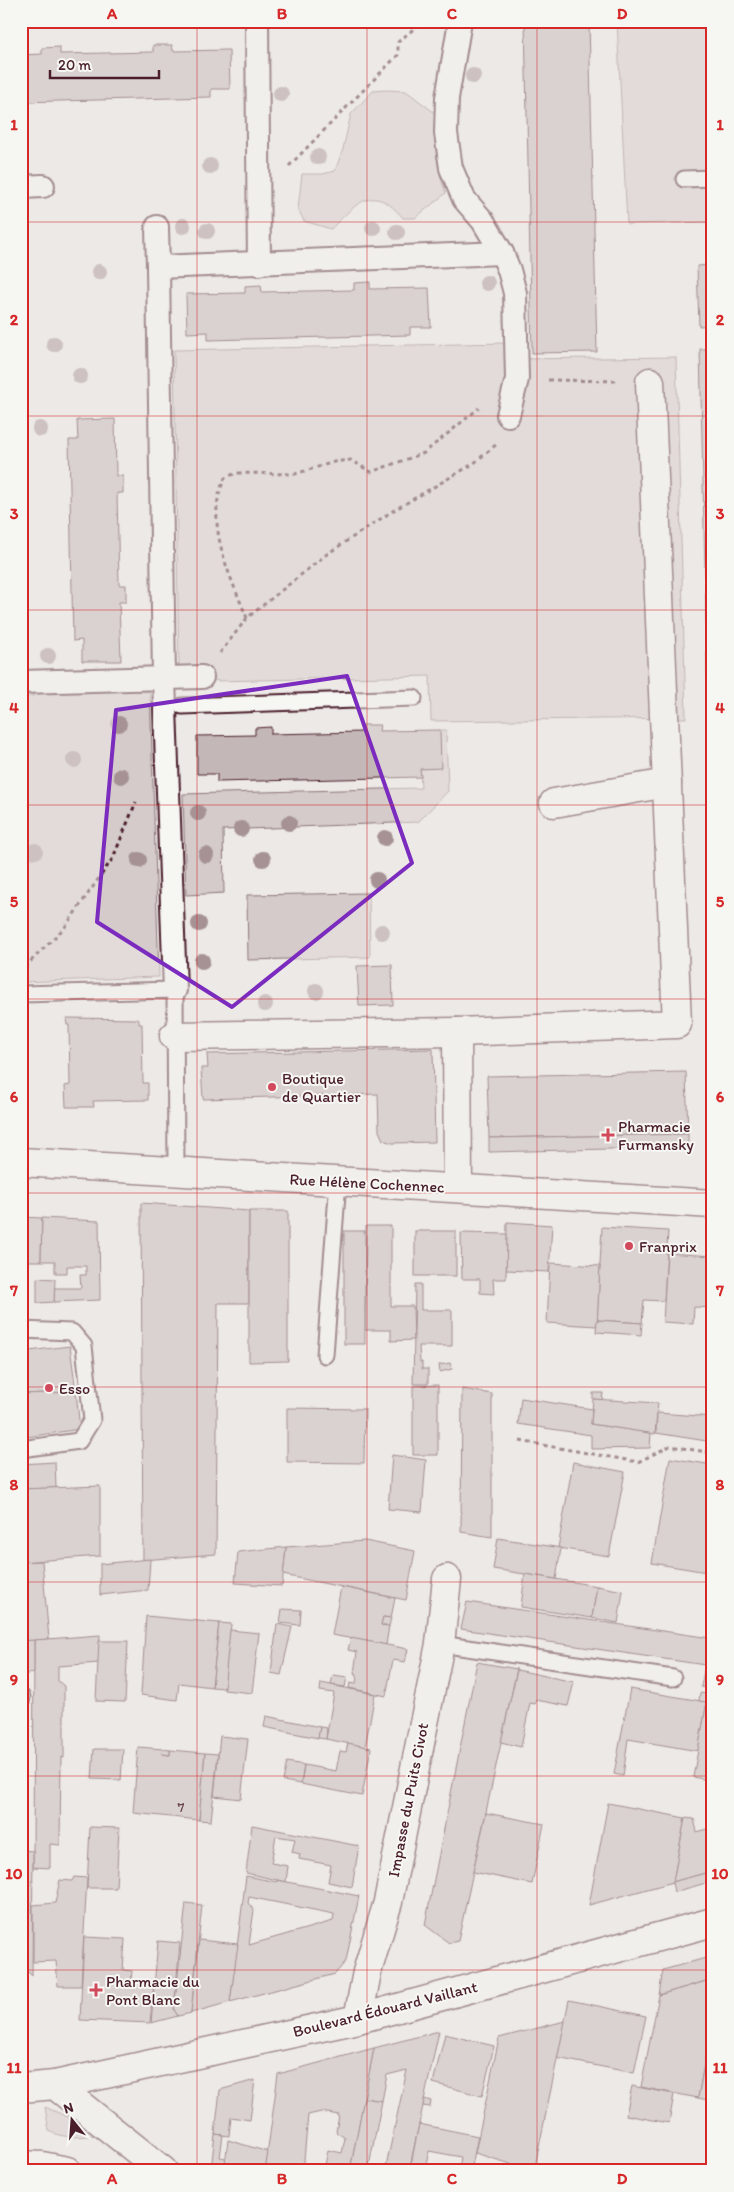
<svg xmlns="http://www.w3.org/2000/svg" width="734" height="2192" font-family="Itim,sans-serif">
	<rect width="100%" height="100%" fill="#ece9e6"/>
	<filter id="ink" filterUnits="userSpaceOnUse"><feTurbulence type="fractalNoise" baseFrequency=".02" numOctaves="2"/><feDisplacementMap in="SourceGraphic" scale="10" xChannelSelector="R" yChannelSelector="G"/><feConvolveMatrix kernelMatrix="1 2 1 2 8 2 1 2 1" color-interpolation-filters="sRGB"/></filter>
	<g filter="url(#ink)">
		<g fill="#d4cbca" stroke="#8f757a">
			<polygon points="617,21 713,21 713,222 627,224"/>
			<path d="M386,90L406,91L435,113C435,141 435,167 446,193L415,218H403C373,182 357,203 331,229L304,221L298,209L302,174H323L335,171L343,149L351,114L373,91Z"/>
			<polygon points="507,343 521,359 676,357 686,718 431,721 430,676 217,681 190,669 179,670 174,350"/>
			<polygon points="150,691 159,977 21,982 21,696 34,696 35,692"/>
			<polygon points="440,730 446,730 448,791 418,822 223,830 224,893 186,895 183,794 421,788 420,769"/>
			<polygon points="369,893 370,957 248,960 247,895"/>
			<path d="M45,2107L86,2125L97,2135C83,2137 62,2139 49,2131Z"/>
		</g>
		<g fill="#c4b7b7" stroke="#4a1f2b" fill-rule="evenodd">
			<polygon points="525,21 589,21 597,352 532,353"/>
			<polygon points="153,45 172,45 173,51 229,50 230,89 211,89 211,97 21,102 21,55 42,54 42,48 60,47 60,54 153,52"/>
			<polygon points="713,265 713,325 699,326 697,266"/>
			<polygon points="370,282 370,289 429,288 431,327 410,327 410,335 208,340 208,332 187,333 186,294 245,293 245,286 261,285 262,292 354,290 354,283"/>
			<polygon points="700,349 713,349 713,890 708,706"/>
			<polygon points="115,419 116,476 123,476 123,493 117,493 119,585 126,585 126,602 119,602 121,661 82,661 82,640 73,641 69,440 78,440 77,420"/>
			<polygon points="363,725 380,725 379,731 440,730 441,768 420,769 421,777 217,782 217,774 197,774 197,736 255,735 255,728 271,727 271,734 363,732"/>
			<polygon points="392,965 393,1005 359,1006 357,966"/>
			<polygon points="66,1018 139,1019 139,1024 142,1024 143,1083 148,1083 148,1100 93,1101 94,1107 66,1107 65,1086 70,1085 69,1025 67,1025"/>
			<polygon points="433,1049 435,1142 392,1143 383,1140 379,1131 378,1094 203,1099 201,1068 208,1068 207,1054"/>
			<polygon points="686,1072 688,1134 489,1138 487,1076"/>
			<polygon points="688,1134 688,1147 489,1152 489,1138"/>
			<polygon points="141,1203 249,1211 249,1303 218,1303 216,1554 143,1560"/>
			<polygon points="249,1211 288,1211 288,1361 249,1362"/>
			<polygon points="21,1217 42,1218 41,1261 21,1261"/>
			<polygon points="42,1218 99,1221 100,1300 54,1302 54,1288 81,1288 80,1275 86,1275 86,1266 67,1266 67,1273 55,1273 55,1261 41,1261"/>
			<polygon points="507,1222 552,1225 549,1272 506,1270"/>
			<polygon points="366,1226 391,1226 391,1306 413,1306 414,1340 391,1341 391,1330 365,1330"/>
			<polygon points="602,1227 668,1231 664,1301 644,1300 642,1323 597,1320"/>
			<rect x="344" y="1231" width="21" height="113"/>
			<rect x="415" y="1231" width="41" height="45"/>
			<polygon points="461,1233 507,1234 506,1279 493,1279 494,1294 480,1293 480,1279 462,1279"/>
			<polygon points="667,1253 713,1256 713,1308 694,1307 693,1324 663,1322"/>
			<polygon points="550,1263 600,1266 597,1326 547,1323"/>
			<polygon points="37,1278 55,1279 54,1302 37,1303"/>
			<polygon points="415,1284 421,1284 421,1310 452,1310 452,1346 419,1346 420,1362 422,1362 422,1369 428,1369 428,1384 413,1384"/>
			<polygon points="597,1320 642,1323 641,1335 596,1332"/>
			<polygon points="70,1346 76,1392 21,1394 21,1352"/>
			<polygon points="450,1363 452,1369 440,1372 439,1365"/>
			<polygon points="438,1385 438,1455 413,1455 413,1386"/>
			<polygon points="462,1389 492,1394 492,1537 461,1532"/>
			<polygon points="76,1392 80,1429 27,1437 21,1394"/>
			<polygon points="593,1393 603,1393 602,1400 593,1399"/>
			<polygon points="521,1398 592,1409 591,1424 651,1433 650,1448 591,1449 591,1435 518,1424"/>
			<polygon points="593,1399 658,1403 655,1434 591,1424"/>
			<polygon points="287,1408 365,1409 364,1463 287,1462"/>
			<polygon points="657,1413 713,1417 713,1442 656,1433"/>
			<polygon points="392,1455 426,1460 422,1512 388,1509"/>
			<polygon points="670,1458 713,1465 713,1529 707,1566 713,1565 713,1573 652,1563"/>
			<polygon points="55,1462 56,1488 21,1489 21,1464"/>
			<polygon points="573,1462 625,1472 609,1556 558,1548"/>
			<polygon points="100,1486 100,1556 21,1562 21,1489"/>
			<polygon points="498,1538 561,1548 556,1579 493,1569"/>
			<polygon points="365,1541 415,1551 406,1600 283,1575 286,1547"/>
			<polygon points="286,1547 282,1586 235,1583 238,1552"/>
			<polygon points="150,1559 148,1590 100,1595 100,1564"/>
			<polygon points="42,1561 49,1639 26,1641 21,1562"/>
			<polygon points="525,1574 597,1586 592,1618 521,1607"/>
			<polygon points="21,1582 26,1641 21,1641"/>
			<polygon points="597,1586 623,1591 618,1623 592,1618"/>
			<polygon points="341,1587 395,1598 391,1618 383,1617 381,1625 389,1626 386,1645 332,1635"/>
			<polygon points="467,1602 710,1638 705,1665 461,1629"/>
			<polygon points="282,1609 301,1610 300,1625 280,1623"/>
			<polygon points="146,1616 219,1623 212,1687 179,1683 177,1700 141,1695"/>
			<polygon points="383,1617 391,1618 389,1626 381,1625"/>
			<polygon points="219,1623 231,1624 225,1688 212,1687"/>
			<polygon points="277,1624 292,1627 281,1675 271,1673"/>
			<polygon points="230,1630 259,1633 252,1693 224,1690"/>
			<polygon points="100,1635 99,1663 58,1666 58,1681 64,1686 64,1758 61,1757 60,1845 50,1844 50,1868 33,1867 34,1640"/>
			<polygon points="351,1638 408,1649 405,1662 393,1660 386,1696 349,1688 350,1683 356,1684 357,1674 354,1673 357,1652 348,1650"/>
			<polygon points="710,1638 713,1638 713,1689 701,1687"/>
			<polygon points="34,1640 34,1673 21,1675 21,1641"/>
			<polygon points="99,1641 128,1641 125,1702 96,1701"/>
			<polygon points="477,1662 517,1669 458,1941 449,1943 425,1925"/>
			<polygon points="517,1670 574,1682 568,1706 536,1700 535,1704 530,1703 521,1747 501,1742"/>
			<polygon points="333,1675 347,1677 345,1687 331,1685"/>
			<polygon points="321,1683 375,1694 365,1747 326,1739 334,1693 320,1691"/>
			<polygon points="630,1689 707,1702 698,1751 628,1739 623,1776 614,1774"/>
			<polygon points="700,1693 713,1695 713,1703 699,1701"/>
			<polygon points="707,1702 713,1703 709,1731 713,1732 713,1781 693,1777"/>
			<polygon points="266,1716 320,1727 318,1738 264,1727"/>
			<polygon points="320,1727 327,1728 326,1739 318,1738"/>
			<polygon points="220,1736 248,1739 241,1799 214,1796"/>
			<polygon points="348,1743 371,1748 362,1796 301,1784 304,1765 336,1771 340,1751 346,1752"/>
			<polygon points="138,1747 163,1749 162,1754 170,1755 170,1750 205,1753 199,1820 133,1813"/>
			<polygon points="94,1749 123,1749 121,1780 92,1779"/>
			<polygon points="163,1749 170,1750 170,1755 162,1754"/>
			<polygon points="205,1753 218,1754 211,1821 199,1820"/>
			<polygon points="287,1762 304,1765 301,1784 283,1781"/>
			<polygon points="608,1803 685,1818 673,1882 589,1905"/>
			<polygon points="486,1813 544,1824 532,1884 473,1872"/>
			<polygon points="685,1818 694,1819 697,1832 713,1827 713,1871 673,1882"/>
			<polygon points="252,1825 359,1846 352,1887 328,1882 331,1865 299,1859 300,1854 292,1852 295,1839 276,1836 271,1863 288,1866 286,1882 246,1873"/>
			<polygon points="90,1827 119,1828 116,1888 87,1888"/>
			<polygon points="21,1850 33,1851 32,1976 21,1965"/>
			<polygon points="713,1871 713,1881 674,1892 672,1882"/>
			<path d="M246,1876L277,1882V1880L359,1896L346,1961L335,1974L230,2002ZM249,1897L334,1914L333,1921L249,1945L254,1910L248,1903Z"/>
			<polygon points="74,1877 87,1878 81,1986 58,1986 56,1961 33,1962 33,1905 55,1903 60,1880 72,1881"/>
			<polygon points="186,1903 202,1905 191,2013 178,2016 174,2010"/>
			<polygon points="84,1937 125,1939 123,1970 132,1971 131,1980 154,1982 150,2023 80,2020"/>
			<polygon points="199,1940 238,1944 230,2002 191,2013"/>
			<polygon points="158,1941 180,1943 174,2010 178,2016 151,2023"/>
			<polygon points="713,1956 713,1979 659,1995 663,1970"/>
			<polygon points="713,1979 713,2014 698,2098 641,2087 659,1995"/>
			<polygon points="569,2000 646,2016 634,2073 557,2058"/>
			<polygon points="713,2014 713,2101 698,2098"/>
			<polygon points="565,2021 534,2171 475,2153 499,2038"/>
			<polygon points="439,2031 409,2171 385,2171 407,2070 387,2075 382,2101 364,2098 374,2048"/>
			<polygon points="445,2034 494,2046 482,2096 433,2083"/>
			<polygon points="374,2048 350,2171 324,2171 328,2150 342,2153 345,2138 336,2132 339,2115 321,2112 308,2115 303,2171 265,2171 278,2074"/>
			<polygon points="255,2080 250,2120 231,2117 229,2136 215,2134 220,2090"/>
			<polygon points="632,2086 674,2094 669,2123 626,2115"/>
			<polygon points="364,2098 382,2101 368,2171 350,2171"/>
			<polygon points="424,2099 431,2101 430,2107 423,2106"/>
			<polygon points="419,2124 478,2136 471,2171 447,2171 448,2167 459,2169 461,2157 429,2151 424,2171 410,2169"/>
			<polygon points="215,2134 223,2135 220,2157 226,2158 224,2171 211,2170"/>
			<polygon points="228,2140 268,2152 265,2171 224,2171"/>
		</g>
		<g fill="none" stroke-linecap="round" stroke-linejoin="round">
			<g stroke="#4a1f2b" stroke-width="19">
				<g id="service">
					<polyline points="684,179 713,178"/>
					<polyline points="182,706 414,698"/>
					<polyline points="21,994 175,990 176,1171"/>
					<polyline points="21,1330 72,1332 84,1346 92,1420 79,1441 21,1449"/>
					<polyline points="325,1355 338,1181"/>
					<polyline points="440,1644 673,1678"/>
					<polyline points="21,1703 22,1697"/>
				</g>
			</g>
			<g stroke="#4a1f2b" stroke-width="26">
				<g id="pedestrian">
					<polyline points="257,21 259,264"/>
					<polyline points="460,21 447,98 446,133 451,168 464,199 483,221 502,253 509,270 515,293 517,379 508,415"/>
					<polyline points="21,187 43,186"/>
					<polyline points="157,227 158,267"/>
					<polyline points="21,682 202,677"/>
					<polyline points="175,990 164,679 158,267 502,253"/>
				</g>
			</g>
			<g stroke="#4a1f2b" stroke-width="31">
				<g id="minor">
					<polyline points="554,803 667,783"/>
					<polyline points="174,1036 457,1032"/>
					<polyline points="21,1162 713,1204"/>
					<polyline points="458,1188 457,1032 677,1024 650,382"/>
					<polyline points="358,2019 367,1972 388,1902 440,1644 447,1579"/>
					<polyline points="55,2085 358,2019 713,1922"/>
				</g>
			</g>
			<g stroke="#4a1f2b" stroke-width="31">
				<g id="secondary">
					<polyline points="21,2088 55,2085 163,2171"/>
					<polyline points="21,2165 42,2166 67,2171"/>
				</g>
			</g>
			<g stroke="#4a1f2b" stroke-width="3" stroke-dasharray="4 4" stroke-linecap="butt">
				<polyline points="165,29 165,21"/>
				<polyline points="289,166 398,55 398,42 423,21"/>
				<polyline points="548,380 619,381"/>
				<path d="M247,618C230,576 203,522 225,478L236,473L295,474L334,462L351,460L371,472L424,453L479,408"/>
				<polyline points="220,653 247,618 327,554 391,512 473,464 498,443"/>
				<polyline points="25,967 65,927 113,858 136,802"/>
				<polyline points="520,1441 638,1462 670,1446 713,1453"/>
			</g>
			<use href="#service" stroke="#f6f6f2" stroke-width="15"/>
			<use href="#pedestrian" stroke="#f6f6f2" stroke-width="22"/>
			<use href="#minor" stroke="#f6f6f2" stroke-width="28"/>
			<use href="#secondary" stroke="#f6f6f2" stroke-width="28"/>
		</g>
		<g fill="#a69295">
			<circle cx="473" cy="76" r="8"/>
			<circle cx="281" cy="94" r="8"/>
			<circle cx="318" cy="157" r="8"/>
			<circle cx="210" cy="166" r="8"/>
			<circle cx="183" cy="226" r="8"/>
			<circle cx="373" cy="228" r="8"/>
			<circle cx="207" cy="231" r="8"/>
			<circle cx="397" cy="232" r="8"/>
			<circle cx="99" cy="272" r="8"/>
			<circle cx="487" cy="283" r="8"/>
			<circle cx="54" cy="344" r="8"/>
			<circle cx="80" cy="376" r="8"/>
			<circle cx="40" cy="429" r="8"/>
			<circle cx="48" cy="656" r="8"/>
			<circle cx="119" cy="724" r="8"/>
			<circle cx="74" cy="760" r="8"/>
			<circle cx="121" cy="776" r="8"/>
			<circle cx="198" cy="813" r="8"/>
			<circle cx="289" cy="823" r="8"/>
			<circle cx="241" cy="829" r="8"/>
			<circle cx="385" cy="838" r="8"/>
			<circle cx="35" cy="851" r="8"/>
			<circle cx="206" cy="855" r="8"/>
			<circle cx="263" cy="859" r="8"/>
			<circle cx="139" cy="860" r="8"/>
			<circle cx="377" cy="880" r="8"/>
			<circle cx="199" cy="924" r="8"/>
			<circle cx="382" cy="932" r="8"/>
			<circle cx="202" cy="961" r="8"/>
			<circle cx="316" cy="991" r="8"/>
			<circle cx="265" cy="1004" r="8"/>
		</g>
	</g>
	<path d="M0 0H734V2192H0ZM347,676L412,863L232,1007L97,922L116,710Z" fill="#ece9e6" fill-opacity=".55" fill-rule="evenodd"/>
	<path fill="none" stroke="#7b2cbf" stroke-width="4" stroke-linejoin="round" d="M347,676L412,863L232,1007L97,922L116,710Z"/>
	<path fill="none" stroke="#d62828" stroke-width="1" stroke-opacity="0.55" d="M197,21V2171M367,21V2171M537,21V2171M21,222H713M21,416H713M21,610H713M21,805H713M21,999H713M21,1193H713M21,1387H713M21,1582H713M21,1776H713M21,1970H713"/>
	<g fill="#d1495b" stroke="#f6f6f2" stroke-width="2">
		<circle cx="272" cy="1087" r="5"/>
		<path d="M605.5 1127.5h5v5h5v5h-5v5h-5v-5h-5v-5h5z"/>
		<circle cx="629" cy="1246" r="5"/>
		<circle cx="49" cy="1388" r="5"/>
		<path d="M93.5 1982.5h5v5h5v5h-5v5h-5v-5h-5v-5h5z"/>
	</g>
	<g text-anchor="middle" dominant-baseline="central" stroke-width="4" stroke-linejoin="round" paint-order="stroke">
		<g font-size="14" fill="#68454e">
			<text x="181" y="1807">7</text>
		</g>
		<g font-size="16" fill="#4a1f2b" stroke="#f6f6f2" text-anchor="start">
			<text x="282" y="1078">Boutique<tspan x="282" dy="18">de Quartier</tspan></text>
			<text x="618" y="1126">Pharmacie<tspan x="618" dy="18">Furmansky</tspan></text>
			<text x="639" y="1246">Franprix</text>
			<text x="59" y="1388">Esso</text>
			<text x="106" y="1981">Pharmacie du<tspan x="106" dy="18">Pont Blanc</tspan></text>
		</g>
		<g font-size="16" fill="#4a1f2b" stroke="#f6f6f2">
			<text transform="translate(367 1183) rotate(3)">Rue Hélène Cochennec</text>
			<text transform="translate(408 1800) rotate(-79)">Impasse du Puits Civot</text>
			<text transform="translate(385 2009) rotate(-14)">Boulevard Édouard Vaillant</text>
		</g>
	</g>
	<rect width="734" height="2192" fill="none" stroke="#f6f6f2" stroke-width="55"/>
	<g transform="translate(72 2120) rotate(343)" stroke="#f6f6f2" stroke-width="4" paint-order="stroke">
	<path d="M0-4L9 19L0 12L-9 19Z" fill="#4a1f2b"/>
	<text y="-8" font-size="14" font-weight="bold" text-anchor="middle" fill="#4a1f2b">N</text>
	</g>
	<path d="M50 70v8h109v-8" fill="none" stroke="#4a1f2b" stroke-width="2.5"/>
	<text x="58" y="70" font-size="15" fill="#4a1f2b" stroke="#f6f6f2" stroke-width="4" paint-order="stroke">20 m</text>
	<rect x="28" y="28" width="678" height="2136" fill="none" stroke="#d62828" stroke-width="2"/>
	<g font-size="16" text-anchor="middle" font-weight="bold" fill="#d62828">
		<text x="112" y="19">A</text>
		<text x="282" y="19">B</text>
		<text x="452" y="19">C</text>
		<text x="622" y="19">D</text>
		<text x="14" y="130">1</text>
		<text x="720" y="130">1</text>
		<text x="14" y="325">2</text>
		<text x="720" y="325">2</text>
		<text x="14" y="519">3</text>
		<text x="720" y="519">3</text>
		<text x="14" y="713">4</text>
		<text x="720" y="713">4</text>
		<text x="14" y="907">5</text>
		<text x="720" y="907">5</text>
		<text x="14" y="1102">6</text>
		<text x="720" y="1102">6</text>
		<text x="14" y="1296">7</text>
		<text x="720" y="1296">7</text>
		<text x="14" y="1490">8</text>
		<text x="720" y="1490">8</text>
		<text x="14" y="1685">9</text>
		<text x="720" y="1685">9</text>
		<text x="14" y="1879">10</text>
		<text x="720" y="1879">10</text>
		<text x="14" y="2073">11</text>
		<text x="720" y="2073">11</text>
		<text x="112" y="2184">A</text>
		<text x="282" y="2184">B</text>
		<text x="452" y="2184">C</text>
		<text x="622" y="2184">D</text>
	</g>
</svg>
